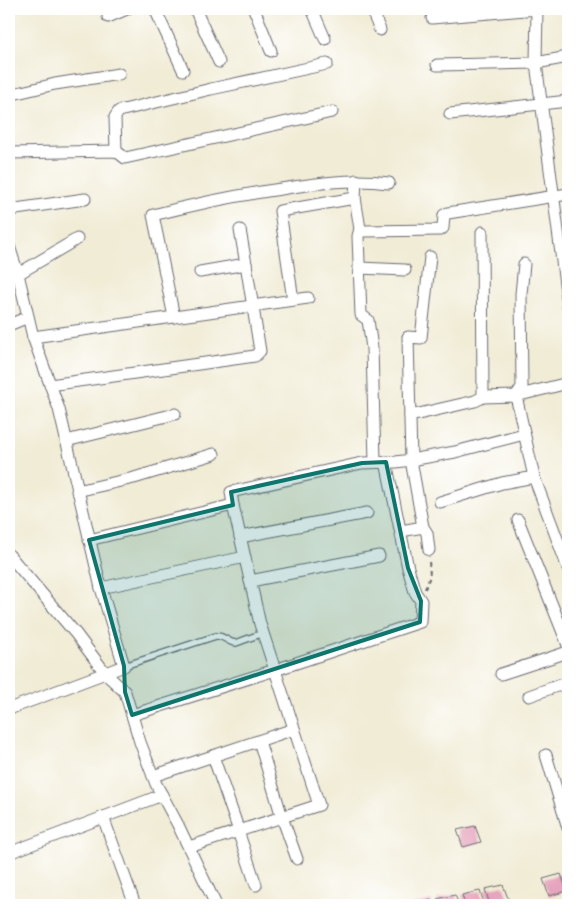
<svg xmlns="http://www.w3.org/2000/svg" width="577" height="914" font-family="'Shantell Sans',sans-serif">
	<rect width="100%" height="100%" fill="#fff"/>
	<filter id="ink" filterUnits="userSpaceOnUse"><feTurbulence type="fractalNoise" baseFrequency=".02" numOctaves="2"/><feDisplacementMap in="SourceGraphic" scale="10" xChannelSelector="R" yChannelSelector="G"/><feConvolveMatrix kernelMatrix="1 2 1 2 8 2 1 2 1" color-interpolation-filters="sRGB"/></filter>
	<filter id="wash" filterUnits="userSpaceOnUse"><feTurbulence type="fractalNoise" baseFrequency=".0096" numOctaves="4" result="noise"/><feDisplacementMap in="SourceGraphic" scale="20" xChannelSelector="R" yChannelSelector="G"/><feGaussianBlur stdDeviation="1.12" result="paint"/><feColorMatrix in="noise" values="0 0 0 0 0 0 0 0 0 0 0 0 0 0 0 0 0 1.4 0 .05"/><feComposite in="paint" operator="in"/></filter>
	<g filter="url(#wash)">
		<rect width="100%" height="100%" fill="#f1ecd6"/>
		<g id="blocks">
			<g fill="#e6a5be">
				<polygon points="475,826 481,842 463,847 457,830"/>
				<polygon points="561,874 567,891 549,896 543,879"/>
				<polygon points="503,885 509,901 490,905 485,889"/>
				<polygon points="480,891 485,905 465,905 462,895"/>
				<polygon points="455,895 459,905 439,905 437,899"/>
				<polygon points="431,900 433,905 411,905"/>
				<polygon points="568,900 568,905 558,905 557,903"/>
			</g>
		</g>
	</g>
	<g filter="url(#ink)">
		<use href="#blocks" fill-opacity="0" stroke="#6a6971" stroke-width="1"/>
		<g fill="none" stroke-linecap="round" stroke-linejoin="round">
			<g stroke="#6a6971" stroke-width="8">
				<path id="lane" d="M124,666L216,636C224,635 228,643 236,643L263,633"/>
			</g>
			<g stroke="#6a6971" stroke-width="13">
				<g id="street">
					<polyline points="155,9 183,70"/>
					<polyline points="195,9 219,62"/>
					<polyline points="254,9 271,51"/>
					<polyline points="312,9 325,39"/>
					<polyline points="371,9 380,30"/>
					<polyline points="108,17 127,9"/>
					<polyline points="432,18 537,9 536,63 568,307"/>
					<polyline points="437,65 536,63 568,57"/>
					<polyline points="9,95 55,84 119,74"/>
					<polyline points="450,114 568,101"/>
					<polyline points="116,151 115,117 119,111 211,89 327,64"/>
					<polyline points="9,153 116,151 125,158 332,112"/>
					<polyline points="356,180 355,198 360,229 358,236 361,315 368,320 372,348 375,462"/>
					<polyline points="9,210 85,199"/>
					<polyline points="360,229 364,231 440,230 443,228 444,215 448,213 568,194"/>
					<polyline points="240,230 246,264"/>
					<polyline points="482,232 483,397"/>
					<polyline points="9,246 18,274 33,337 59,409 101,588 124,666 9,709"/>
					<polyline points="524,264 521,294 522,387 516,396 534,477 568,568"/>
					<polyline points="359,268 405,270"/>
					<polyline points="9,278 18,274 77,239"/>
					<polyline points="293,300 280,211 355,198"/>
					<path d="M174,317L153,215C195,204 238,195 281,189C318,183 352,178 389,183"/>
					<polyline points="9,325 28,317"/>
					<polyline points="33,337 308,298"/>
					<polyline points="50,385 255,356 260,351 246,264 200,272"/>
					<polyline points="410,416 475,401 483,397 516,396 568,383"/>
					<polyline points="66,441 175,414"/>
					<polyline points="77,491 134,478 214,454"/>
					<polyline points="440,502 502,483 534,477"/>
					<polyline points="233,505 231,492 362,463 396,462 411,460 408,337 421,338 430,257"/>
					<polyline points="518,520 568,645"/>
					<polyline points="423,527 427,533 429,550"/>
					<polyline points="401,531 423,527 411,460 455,452 524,434"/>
					<polyline points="240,537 367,513"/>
					<polyline points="89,540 233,505 260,624 319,805 189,847"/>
					<polyline points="9,555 76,634 106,674 125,692 140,742 156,784 178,825 216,905"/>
					<polyline points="250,581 379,556"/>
					<polyline points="101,588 245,557"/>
					<polyline points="501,674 568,652"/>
					<polyline points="529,696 568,682"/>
					<polyline points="132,715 275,670 420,622 421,601 415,592 408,568 386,462"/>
					<polyline points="259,741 282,817 297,859"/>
					<polyline points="546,755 568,828"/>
					<polyline points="213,756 239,831"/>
					<polyline points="153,776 294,729"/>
					<polyline points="103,817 135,905"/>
					<polyline points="238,831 256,885"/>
					<polyline points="9,853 162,795"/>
				</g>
			</g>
			<polyline stroke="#6a6971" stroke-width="2" stroke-dasharray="4 4" stroke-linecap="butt" points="425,589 430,576 429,560"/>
			<use href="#lane" stroke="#fff" stroke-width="5.5"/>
			<use href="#street" stroke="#fff" stroke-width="11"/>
		</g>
	</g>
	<path fill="#0f766e" fill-opacity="0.2" stroke="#0f766e" stroke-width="4" stroke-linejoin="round" d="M386,462L408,568L421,601L420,622L132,715L125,692L124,666L89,540L233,505L231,492L362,463Z"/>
	<rect width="577" height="914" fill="none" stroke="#fff" stroke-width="30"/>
</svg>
